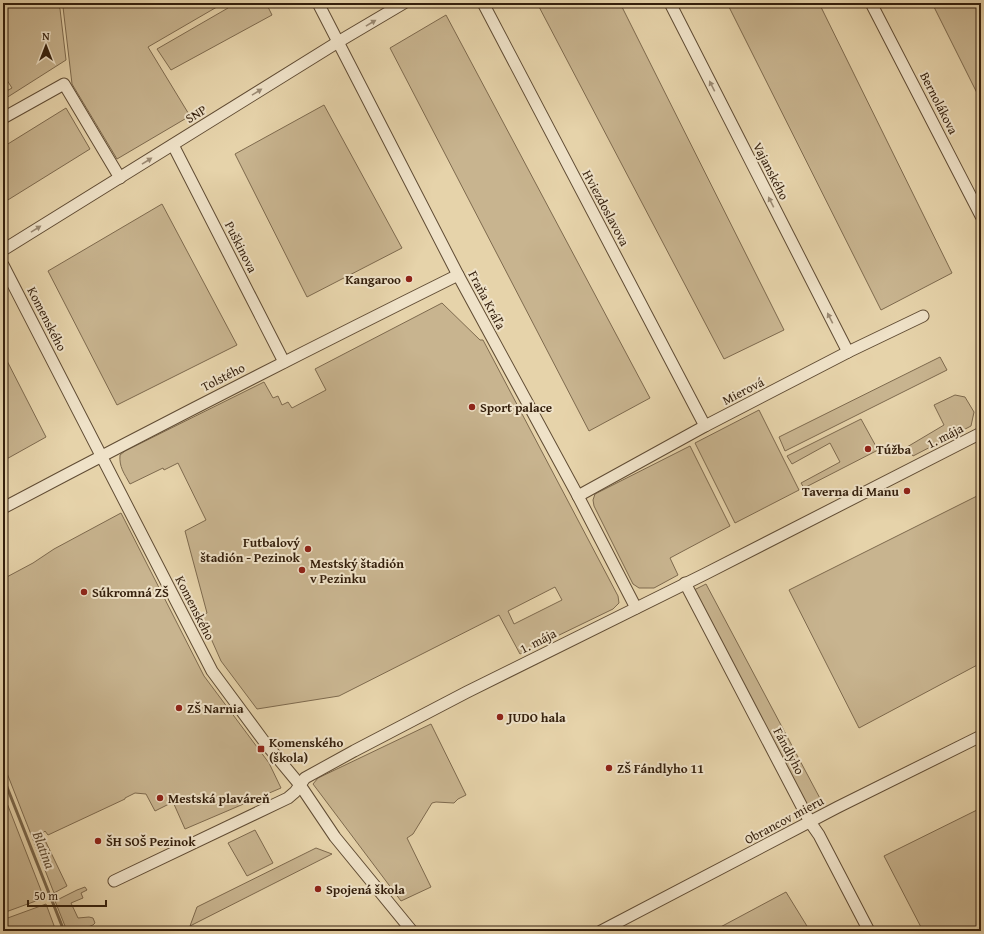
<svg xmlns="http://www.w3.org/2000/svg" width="984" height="934" font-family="'Gentium Book Plus',serif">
	<rect width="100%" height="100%" fill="#e6d3aa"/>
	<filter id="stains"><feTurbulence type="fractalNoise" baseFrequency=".005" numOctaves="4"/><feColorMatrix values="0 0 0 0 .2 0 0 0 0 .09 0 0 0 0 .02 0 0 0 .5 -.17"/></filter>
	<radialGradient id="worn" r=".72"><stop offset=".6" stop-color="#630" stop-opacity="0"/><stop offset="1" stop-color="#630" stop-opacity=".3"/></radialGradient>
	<g fill="#c8b48f" stroke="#7e6a4e" fill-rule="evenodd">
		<polygon points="3,3 57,3 60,9 66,60 3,100 3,93 12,88 3,74"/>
		<polygon points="61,3 222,3 222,4 148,47 190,116 117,159 72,84 63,7"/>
		<polygon points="225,3 266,3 272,15 171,70 157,49 228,8"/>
		<polygon points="537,3 620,3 784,330 724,359"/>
		<polygon points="727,3 819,3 952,273 881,310"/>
		<polygon points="932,3 981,3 981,101"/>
		<polygon points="446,15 650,398 589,431 390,48"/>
		<polygon points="324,105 402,248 307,297 235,154"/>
		<polygon points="66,108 90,149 3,203 3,147"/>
		<polygon points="162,204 237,345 117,405 48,271"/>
		<path d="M442,303L480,340H483L618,596L619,603L613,609L520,654L499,615L339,696L257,709L221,661L201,616L207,613L185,531L206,520L178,463L164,470L163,468L130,484C124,473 119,467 120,455L125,451L264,382L273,398L278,396L282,405L288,402L292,408L326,390L315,369ZM555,587L562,600L514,624L508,611Z"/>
		<polygon points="3,353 46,437 3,461"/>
		<polygon points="940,357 947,370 785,451 779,437"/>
		<polygon points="955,395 965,397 974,412 971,426 913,456 907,447 944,425 934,405"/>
		<polygon points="759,410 799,490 735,523 695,443"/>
		<polygon points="861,419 878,450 804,488 801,483 840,462 830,443 792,464 787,456"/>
		<polygon points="690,446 730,526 670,558 678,575 654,588 639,588 633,584 594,506 593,500 595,494"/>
		<polygon points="981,494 981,663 859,728 789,590"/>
		<polygon points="121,513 204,676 269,763 281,788 185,829 173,802 155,811 146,794 135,793 125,798 125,799 48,835 45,831 42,834 67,886 54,893 3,763 3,579 33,563 54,549"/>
		<polygon points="706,584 823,804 810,811 694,590"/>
		<polygon points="431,724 466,795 458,799 454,803 436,802 432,803 413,834 407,838 431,887 401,901 313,784 318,778"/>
		<polygon points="3,793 44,898 3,913"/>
		<polygon points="981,808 981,931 923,931 884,856"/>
		<polygon points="255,830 273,863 247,876 228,843"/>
		<polygon points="316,848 332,854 190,926 197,907"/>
		<polygon points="85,887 87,890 81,893 83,898 71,903 78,918 89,917 93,918 95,923 93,925 83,929 84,931 67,931 55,901 77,890"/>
		<polygon points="786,892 810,931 713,931"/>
		<polygon points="46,904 56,931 10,931 5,919"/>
	</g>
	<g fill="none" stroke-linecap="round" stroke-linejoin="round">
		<polyline stroke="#7a664a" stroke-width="3" points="3,777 64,931"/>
		<g stroke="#604c34" stroke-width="13">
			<g id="street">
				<polyline points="318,3 458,275 578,496 636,608"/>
				<polyline points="483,3 705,426"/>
				<polyline points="670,3 848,352"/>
				<polyline points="871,3 981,216"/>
				<polyline points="3,118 64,84 120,178"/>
				<polyline points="173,145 284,362"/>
				<polyline points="3,250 338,42 404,3"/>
				<polyline points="3,265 212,671 266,744 300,785 335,837 412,931"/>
				<polyline points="578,496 705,426 848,352 923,316"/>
				<path d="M3,508C154,428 305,351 458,275"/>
				<polyline points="685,583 810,822 819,835 869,931"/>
				<polyline points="114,881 288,798 295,792 305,778 354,751 467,692 705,574 981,433"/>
				<polyline points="601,931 838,807 981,736"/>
			</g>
		</g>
		<use href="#street" stroke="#efe2c8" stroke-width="11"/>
	</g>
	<defs><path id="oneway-solid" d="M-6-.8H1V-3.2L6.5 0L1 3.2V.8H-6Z"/></defs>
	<g fill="#9b8a73">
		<use href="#oneway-solid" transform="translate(371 23) rotate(-31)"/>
		<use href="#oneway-solid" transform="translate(712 86) rotate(-117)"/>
		<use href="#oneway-solid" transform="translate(257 92) rotate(-32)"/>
		<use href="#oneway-solid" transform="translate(147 161) rotate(-32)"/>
		<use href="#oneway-solid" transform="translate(771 202) rotate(-117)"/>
		<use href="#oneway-solid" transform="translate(36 229) rotate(-32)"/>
		<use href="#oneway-solid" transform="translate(830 318) rotate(-117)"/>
	</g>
	<g fill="#8f2418" stroke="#efe2c8" stroke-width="1.5">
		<circle cx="409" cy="279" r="4"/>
		<circle cx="472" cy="407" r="4"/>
		<circle cx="868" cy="449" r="4"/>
		<circle cx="907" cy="491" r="4"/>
		<circle cx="308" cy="549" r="4"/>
		<circle cx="302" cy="570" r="4"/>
		<circle cx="84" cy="592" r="4"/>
		<circle cx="179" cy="708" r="4"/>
		<circle cx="500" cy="717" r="4"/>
		<rect x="257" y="745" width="8" height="8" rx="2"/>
		<circle cx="609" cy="768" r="4"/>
		<circle cx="160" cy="798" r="4"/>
		<circle cx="98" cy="841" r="4"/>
		<circle cx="318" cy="889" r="4"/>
	</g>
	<g text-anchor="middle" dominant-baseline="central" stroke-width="4" stroke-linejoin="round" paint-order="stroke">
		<g font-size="13" fill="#341f0c" stroke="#efe2c8">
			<text transform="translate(939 103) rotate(63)">Bernolákova</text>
			<text transform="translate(196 114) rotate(-32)">SNP</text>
			<text transform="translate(771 171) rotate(63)">Vajanského</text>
			<text transform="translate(606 208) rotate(62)">Hviezdoslavova</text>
			<text transform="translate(241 247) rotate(63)">Puškinova</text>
			<text transform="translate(487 300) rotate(62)">Fraňa Kráľa</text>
			<text transform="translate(47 319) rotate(63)">Komenského</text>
			<text transform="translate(223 377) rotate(-27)">Tolstého</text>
			<text transform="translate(743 391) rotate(-27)">Mierová</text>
			<text transform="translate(945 436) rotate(-27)">1. mája</text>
			<text transform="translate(195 608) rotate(63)">Komenského</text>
			<text transform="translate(538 641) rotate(-27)">1. mája</text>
			<text transform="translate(789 751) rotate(62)">Fándlyho</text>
			<text transform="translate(784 820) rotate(-28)">Obrancov mieru</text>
		</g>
		<g font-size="13" font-weight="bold" fill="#341f0c" stroke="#efe2c8" text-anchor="start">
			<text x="401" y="279" text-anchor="end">Kangaroo</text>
			<text x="480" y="407">Sport palace</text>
			<text x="876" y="449">Túžba</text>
			<text x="899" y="491" text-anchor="end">Taverna di Manu</text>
			<text x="300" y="542" text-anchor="end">Futbalový<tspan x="300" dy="15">štadión - Pezinok</tspan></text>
			<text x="310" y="563">Mestský štadión<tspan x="310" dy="15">v Pezinku</tspan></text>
			<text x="92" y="592">Súkromná ZŠ</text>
			<text x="187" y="708">ZŠ Narnia</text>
			<text x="508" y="717">JUDO hala</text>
			<text x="269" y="742">Komenského<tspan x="269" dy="15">(škola)</tspan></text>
			<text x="617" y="768">ZŠ Fándlyho 11</text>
			<text x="168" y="798">Mestská plaváreň</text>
			<text x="106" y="841">ŠH SOŠ Pezinok</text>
			<text x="326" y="889">Spojená škola</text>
		</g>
		<g font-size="14" font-style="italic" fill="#5d4930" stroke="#efe2c8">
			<text transform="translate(44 850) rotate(69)">Blatina</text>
		</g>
	</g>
	<rect width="984" height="934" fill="none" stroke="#e6d3aa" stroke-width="16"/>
	<rect x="4" y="4" width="976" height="926" fill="none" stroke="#341f0c" stroke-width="2"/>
	<rect x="8" y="8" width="968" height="918" fill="none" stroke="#341f0c"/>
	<g transform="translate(46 46)" stroke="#efe2c8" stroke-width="3" paint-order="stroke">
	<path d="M0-3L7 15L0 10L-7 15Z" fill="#341f0c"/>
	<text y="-6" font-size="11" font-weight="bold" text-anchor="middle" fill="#341f0c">N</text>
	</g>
	<path d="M28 900v6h78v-6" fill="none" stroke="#341f0c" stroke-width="2"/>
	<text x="34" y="900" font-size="12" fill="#341f0c" stroke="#efe2c8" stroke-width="3" paint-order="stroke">50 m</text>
	<rect width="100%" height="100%" filter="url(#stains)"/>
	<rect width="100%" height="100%" fill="url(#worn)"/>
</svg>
